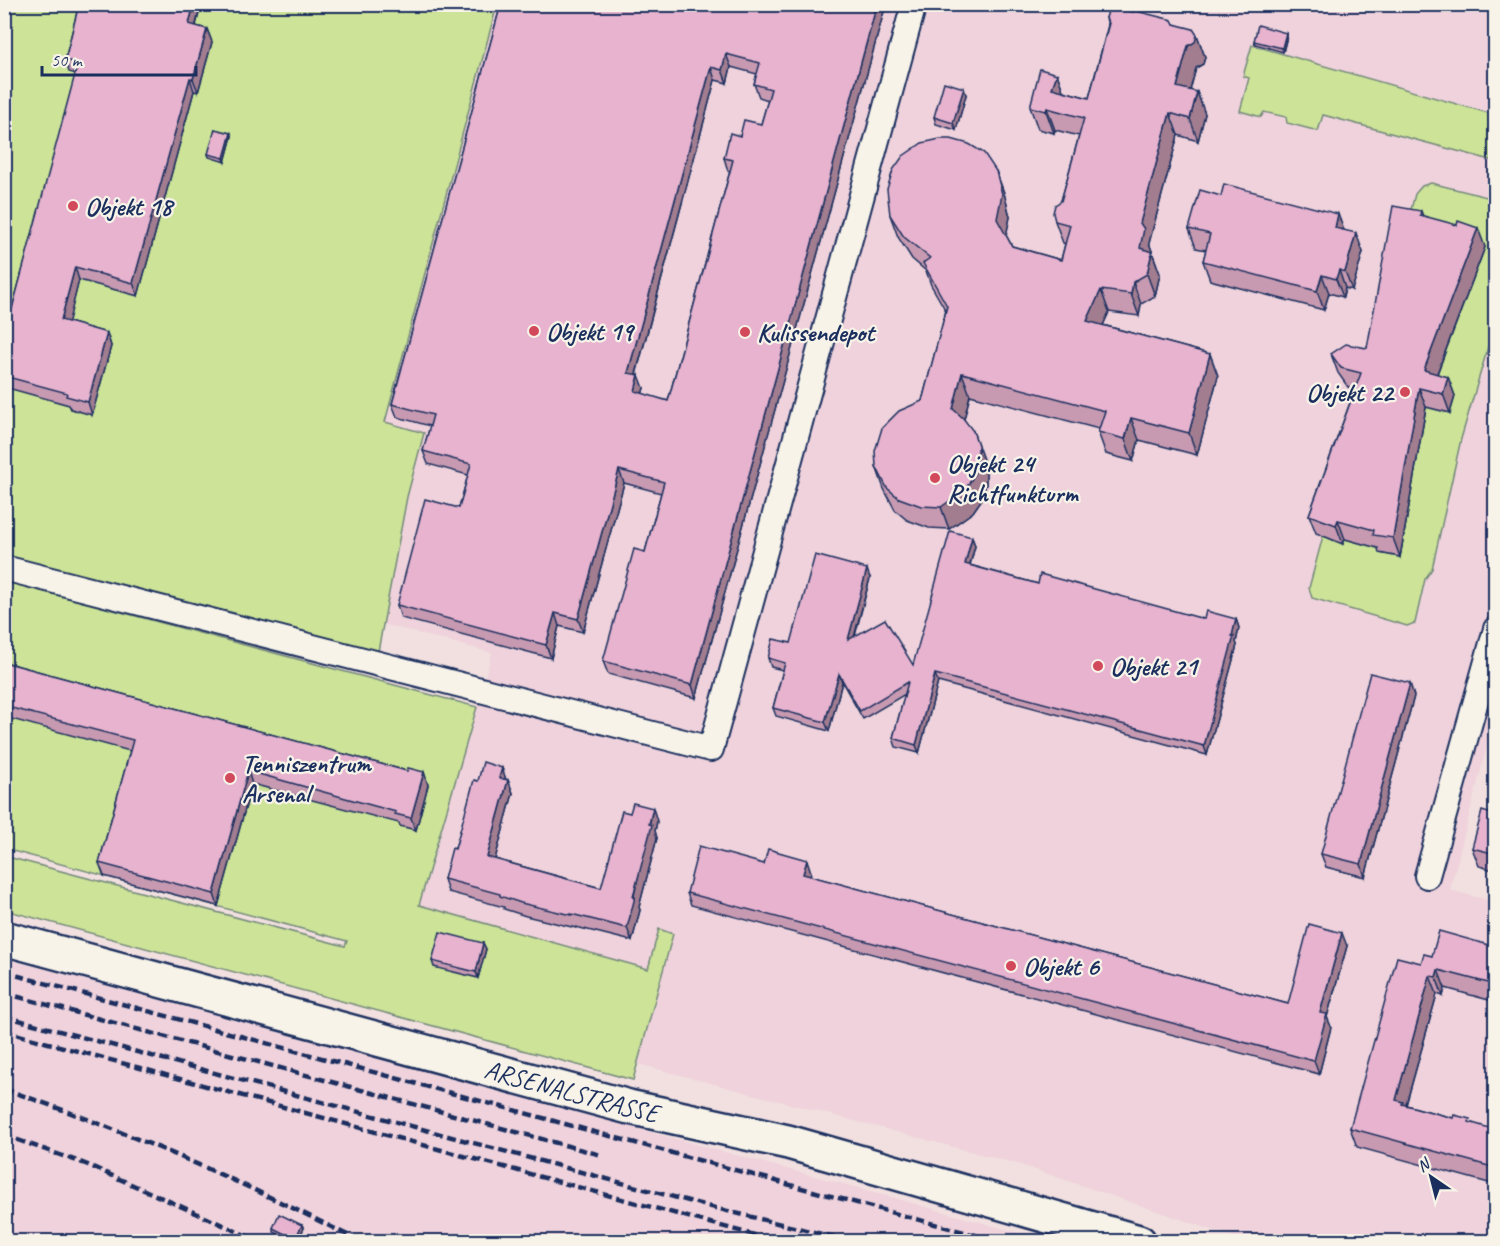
<svg xmlns="http://www.w3.org/2000/svg" width="1500" height="1246" font-family="Caveat,sans-serif">
	<rect width="100%" height="100%" fill="#f2e0e0"/>
	<filter id="ink" filterUnits="userSpaceOnUse"><feTurbulence type="fractalNoise" baseFrequency=".0167" numOctaves="2"/><feDisplacementMap in="SourceGraphic" scale="12" xChannelSelector="R" yChannelSelector="G"/><feConvolveMatrix kernelMatrix="1 2 1 2 8 2 1 2 1" color-interpolation-filters="sRGB"/></filter>
	<g filter="url(#ink)">
		<g fill="#efd2db">
			<polygon points="497,5 1495,5 1495,715 1450,890 1495,902 1495,1241 1245,1241 1018,1164 638,1064 672,934 659,929 648,969 419,905 492,653 383,624 407,497 424,434 385,423"/>
			<polygon points="4,958 877,1193 1047,1241 5,1241"/>
		</g>
		<g fill="#cce398" stroke="#74897b" stroke-width="1.5">
			<polygon points="4,5 497,5 385,422 424,433 407,497 377,657 5,558"/>
			<polygon points="1252,45 1495,115 1495,144 1491,160 1323,115 1318,131 1287,123 1286,117 1264,112 1261,117 1240,111 1249,78 1243,76"/>
			<polygon points="1431,183 1495,199 1495,323 1461,439 1432,569 1425,579 1415,623 1407,626 1312,598 1309,588 1323,536 1342,544 1345,539 1380,549 1380,553 1400,557 1426,407 1450,413 1431,389 1407,225 1415,194 1422,186"/>
			<polygon points="5,581 477,707 419,905 648,969 659,929 673,934 633,1080 5,910 4,856 345,946 347,941 5,849"/>
		</g>
		<g fill="none" stroke-linecap="round" stroke-linejoin="round">
			<g stroke="#1b2f5e" stroke-width="28">
				<g id="street">
					<polyline points="4,568 711,749 914,4"/>
					<polyline points="1427,876 1496,629"/>
				</g>
			</g>
			<g stroke="#1b2f5e" stroke-width="38">
				<g id="secondary">
					<path id="s1" d="M4,938L629,1107L788,1142L1139,1242"/>
				</g>
			</g>
			<use href="#street" stroke="#f7f3e8" stroke-width="24"/>
			<use href="#secondary" stroke="#f7f3e8" stroke-width="33"/>
			<g stroke="#1b2f5e" stroke-width="4.5" stroke-dasharray="9 4.5" stroke-linecap="butt">
				<polyline points="4,972 1001,1242"/>
				<polyline points="4,993 601,1155"/>
				<polyline points="4,1016 707,1206 855,1242"/>
				<polyline points="4,1031 780,1242"/>
				<path d="M4,1089C127,1131 246,1183 361,1242"/>
				<polyline points="4,1135 88,1165 261,1242"/>
			</g>
		</g>
		<g fill="#c79ab1" stroke="#1b2f5e" stroke-width="1.5" fill-rule="evenodd">
			<polygon points="79,4 201,4 196,26 207,29 212,42 198,92 194,91 138,296 79,280 68,322 107,333 111,346 92,415 71,409 69,405 4,387 4,306 12,309 76,74 69,72 65,60"/>
			<path d="M501,4H886L696,698L608,674L603,661L645,552L661,493L624,483L583,632L559,626L551,658L401,618L397,605L459,508L468,475L428,464L423,451L430,426L397,417L392,404ZM731,67L757,74L754,84L759,97L768,100L761,124L740,136L724,158L728,171H730L668,401L642,394L644,388L636,375L715,80L727,83Z"/>
			<polygon points="1106,18 1174,24 1197,35 1205,57 1203,64 1196,68 1190,90 1197,92 1205,114 1198,141 1178,135 1149,243 1160,274 1155,296 1141,304 1139,316 1109,312 1103,325 1210,354 1218,376 1197,455 1139,440 1133,461 1106,454 1098,432 1099,429 970,395 964,419 986,468 986,484 982,499 973,512 949,529 929,528 907,520 895,510 884,489 876,466 922,401 946,311 931,285 926,271 912,259 898,237 890,215 996,171 1004,193 1010,217 1006,235 1012,246 1061,260 1065,244 1063,243 1055,221 1061,201 1079,136 1055,130 1054,133 1038,129 1030,107 1057,74 1063,91 1089,98 1108,25"/>
			<polygon points="1286,33 1287,36 1283,52 1255,44 1254,41"/>
			<polygon points="966,95 956,130 936,124 934,117"/>
			<polygon points="232,136 225,162 209,157 208,154"/>
			<polygon points="1421,211 1423,216 1485,247 1437,374 1448,377 1455,396 1450,413 1426,407 1400,557 1379,553 1378,548 1345,539 1343,544 1316,533 1309,515 1355,389 1348,387 1338,373 1331,354 1367,348"/>
			<polygon points="1189,229 1344,230 1363,252 1352,290 1345,288 1343,297 1329,293 1324,310 1210,280 1203,261 1206,250 1196,248"/>
			<polygon points="972,537 975,546 970,565 1038,584 1204,619 1236,619 1239,628 1236,642 1237,645 1207,755 938,682 919,753 896,747 893,738 905,694 863,719 842,682 829,731 776,716 773,708 783,670 771,667 768,658 791,643 870,578 855,636 913,665"/>
			<polygon points="4,662 407,771 424,772 428,785 416,830 400,826 399,823 252,784 218,906 104,876 99,863 130,751 4,717"/>
			<polygon points="1414,696 1365,877 1326,867 1321,854"/>
			<polygon points="502,768 506,780 508,780 513,793 495,859 601,888 657,821 655,831 657,838 639,907 640,910 632,941 576,927 576,928 526,916 504,909 504,907 448,892 444,879 478,781"/>
			<polygon points="1496,815 1496,871 1479,866 1472,848"/>
			<polygon points="764,864 811,872 810,876 1288,1004 1347,946 1327,1017 1331,1027 1319,1074 691,905 687,893"/>
			<polygon points="483,943 486,949 478,978 434,967 432,961"/>
			<polygon points="1496,947 1496,1002 1445,988 1443,996 1437,994 1406,1105 1496,1130 1496,1185 1357,1147 1350,1128 1421,963"/>
			<polygon points="273,1228 304,1228 297,1242 295,1242 274,1232"/>
		</g>
		<g fill="#a27d90" stroke="#1b2f5e" stroke-width="1.5">
			<polygon points="194,4 201,4 193,36 189,24"/>
			<polygon points="877,4 886,4 696,698 692,685"/>
			<polygon points="207,29 212,42 198,92 193,79"/>
			<polygon points="1286,33 1287,36 1283,52 1282,48"/>
			<polygon points="1197,35 1205,57 1203,64 1196,68 1185,109 1177,87 1188,46"/>
			<polygon points="726,54 731,67 727,83 722,70"/>
			<polygon points="711,67 715,80 633,385 628,373"/>
			<polygon points="1057,74 1065,96 1052,88"/>
			<polygon points="190,78 194,91 138,296 133,283"/>
			<polygon points="964,88 966,95 956,130 953,123"/>
			<polygon points="1197,92 1205,114 1198,141 1190,119"/>
			<polygon points="1047,108 1055,130 1054,133 1046,111"/>
			<polygon points="1170,113 1178,135 1149,243 1152,251 1148,271 1140,248 1140,223"/>
			<polygon points="231,133 232,136 225,162 224,158"/>
			<polygon points="996,171 1004,193 1010,217 1005,241 997,219"/>
			<polygon points="1338,214 1345,233 1335,228"/>
			<polygon points="1478,228 1485,247 1431,389 1424,370"/>
			<polygon points="1356,233 1363,252 1352,290 1345,272"/>
			<polygon points="1152,252 1160,274 1155,296 1147,274"/>
			<polygon points="75,267 79,280 66,333 61,320"/>
			<polygon points="1339,270 1345,288 1343,297 1336,279"/>
			<polygon points="1322,275 1329,293 1324,310 1317,291"/>
			<polygon points="1133,282 1141,304 1139,316 1131,294"/>
			<polygon points="1101,290 1109,312 1095,343 1087,321"/>
			<polygon points="107,333 111,346 92,415 88,402"/>
			<polygon points="1210,354 1218,376 1197,455 1189,433"/>
			<polygon points="962,373 970,395 961,431 953,409"/>
			<polygon points="639,375 644,388 639,404 635,391"/>
			<polygon points="1448,377 1455,396 1450,413 1443,394"/>
			<polygon points="1419,388 1426,407 1400,557 1393,538"/>
			<polygon points="1131,418 1139,440 1133,461 1125,439"/>
			<polygon points="973,431 986,468 986,484 982,499 973,512 949,529 941,507"/>
			<polygon points="619,470 624,483 583,632 578,619"/>
			<polygon points="1338,520 1345,539 1343,544 1336,525"/>
			<polygon points="972,537 975,546 968,572 965,564"/>
			<polygon points="867,569 870,578 851,648 848,640"/>
			<polygon points="555,613 559,626 551,658 546,645"/>
			<polygon points="1236,619 1239,628 1236,642 1237,645 1207,755 1204,746"/>
			<polygon points="839,674 842,682 829,731 825,722"/>
			<polygon points="935,674 938,682 919,753 916,745"/>
			<polygon points="1410,683 1414,696 1365,877 1361,864"/>
			<polygon points="502,768 506,780 499,778"/>
			<polygon points="248,771 252,784 218,906 214,894"/>
			<polygon points="424,772 428,785 416,830 411,818"/>
			<polygon points="508,780 513,793 492,870 487,857"/>
			<polygon points="653,808 657,821 655,831 657,838 639,907 640,910 632,941 627,928"/>
			<polygon points="807,860 811,872 807,887 803,874"/>
			<polygon points="1342,933 1347,946 1327,1017 1331,1027 1319,1074 1314,1061 1320,1013"/>
			<polygon points="483,943 486,949 478,978 476,972"/>
			<polygon points="1438,970 1445,988 1443,996 1436,977"/>
			<polygon points="1430,976 1437,994 1405,1108 1396,1100"/>
			<polygon points="302,1225 304,1228 296,1242 295,1239"/>
		</g>
		<g fill="#e7b3ce" stroke="#1b2f5e" stroke-width="1.5" fill-rule="evenodd">
			<polygon points="79,4 194,4 189,24 207,29 193,79 190,78 133,283 75,267 61,320 107,333 88,402 66,396 67,393 4,376 4,306 12,309 78,63 65,60"/>
			<path d="M501,4H877L692,685L603,661L634,549L645,552L664,482L619,470L578,619L555,613L546,645L397,605L425,499L459,508L471,464L423,451L433,415L392,404ZM726,54L760,63L754,84L771,89L761,124L744,120L740,136L730,133L724,158L733,160L668,401L635,391L639,375L628,373L711,67L722,70Z"/>
			<polygon points="1113,7 1133,12 1136,11 1172,20 1174,24 1193,29 1197,35 1195,42 1188,46 1177,87 1197,92 1190,119 1170,113 1140,223 1144,229 1140,248 1152,252 1147,274 1133,282 1131,294 1101,290 1087,321 1210,354 1189,433 1131,418 1125,439 1098,432 1105,411 962,373 953,409 963,418 973,431 978,445 978,462 973,477 965,490 941,507 921,506 899,498 887,488 876,466 875,451 882,428 899,411 922,401 947,306 923,263 930,258 904,237 890,215 887,189 893,170 903,156 922,143 940,139 951,139 969,144 984,153 996,171 1002,194 997,219 1012,246 1061,260 1070,225 1055,221 1053,213 1055,205 1061,201 1084,118 1047,108 1046,111 1030,107 1040,69 1057,74 1052,88 1089,98 1109,23 1106,18 1108,11"/>
			<polygon points="1258,25 1286,33 1282,48 1254,41"/>
			<polygon points="944,82 964,88 953,123 934,117"/>
			<polygon points="215,129 231,133 224,158 208,154"/>
			<polygon points="1224,184 1338,214 1335,228 1356,233 1345,272 1339,270 1336,279 1322,275 1317,291 1203,261 1210,234 1189,229 1200,190 1221,196"/>
			<polygon points="1393,206 1421,211 1420,215 1457,225 1458,221 1478,228 1424,370 1448,377 1443,394 1419,388 1393,538 1373,535 1374,530 1338,520 1336,525 1309,515 1361,373 1341,368 1331,354 1346,344 1367,348"/>
			<polygon points="950,531 972,537 965,564 1038,584 1040,574 1204,619 1206,611 1236,619 1232,636 1234,636 1204,746 935,674 916,745 893,738 908,682 860,711 839,674 825,722 773,708 785,663 768,658 773,639 791,643 815,555 867,569 848,640 885,619 913,665"/>
			<polygon points="4,662 407,771 408,768 424,772 411,818 395,814 396,812 248,771 214,894 99,863 133,740 4,706"/>
			<polygon points="1370,673 1410,683 1361,864 1321,854"/>
			<polygon points="483,762 502,768 499,778 508,780 487,857 571,880 601,888 622,811 630,813 633,803 653,808 649,824 652,825 633,897 635,897 627,928 571,914 571,915 521,903 500,896 500,894 444,879 452,848 455,849 474,780 478,781"/>
			<polygon points="1482,811 1496,815 1496,854 1472,848"/>
			<polygon points="699,846 764,864 768,849 807,860 803,874 1288,1004 1309,924 1342,933 1320,1013 1327,1014 1314,1061 687,893"/>
			<polygon points="1439,931 1496,947 1496,985 1438,970 1436,977 1430,976 1396,1100 1403,1102 1402,1104 1453,1118 1454,1115 1470,1119 1469,1122 1496,1130 1496,1168 1350,1128 1397,957 1421,963 1424,954 1432,956"/>
			<polygon points="440,932 483,943 476,972 432,961"/>
			<polygon points="279,1214 302,1225 295,1239 273,1228"/>
		</g>
	</g>
	<g fill="#d1495b" stroke="#f7f3e8" stroke-width="2">
		<circle cx="73" cy="206" r="6"/>
		<circle cx="534" cy="331" r="6"/>
		<circle cx="745" cy="332" r="6"/>
		<circle cx="1405" cy="392" r="6"/>
		<circle cx="935" cy="478" r="6"/>
		<circle cx="1098" cy="666" r="6"/>
		<circle cx="230" cy="778" r="6"/>
		<circle cx="1011" cy="966" r="6"/>
	</g>
	<g text-anchor="middle" dominant-baseline="central" stroke-width="4.5" stroke-linejoin="round" paint-order="stroke">
		<g font-size="26" font-weight="bold" fill="#1b2f5e" stroke="#f7f3e8" text-anchor="start">
			<text x="85" y="206">Objekt 18</text>
			<text x="546" y="331">Objekt 19</text>
			<text x="757" y="332">Kulissendepot</text>
			<text x="1393" y="392" text-anchor="end">Objekt 22</text>
			<text x="947" y="463">Objekt 24<tspan x="947" dy="30">Richtfunkturm</tspan></text>
			<text x="1110" y="666">Objekt 21</text>
			<text x="242" y="763">Tenniszentrum<tspan x="242" dy="30">Arsenal</tspan></text>
			<text x="1023" y="966">Objekt 6</text>
		</g>
		<g font-size="26" fill="#1b2f5e" stroke="#f7f3e8">
			<text stroke="none"><textPath href="#s1" startOffset="588">ARSENALSTRASSE</textPath></text>
		</g>
	</g>
	<rect width="1500" height="1246" fill="none" stroke="#f7f3e8" stroke-width="24"/>
	<rect x="12" y="12" width="1476" height="1222" fill="none" stroke="#1b2f5e" stroke-width="2" filter="url(#ink)"/>
	<g transform="translate(1431 1177) rotate(325)" stroke="#f7f3e8" stroke-width="4.5" paint-order="stroke">
	<path d="M0-4.5L10 22L0 15L-10 22Z" fill="#1b2f5e"/>
	<text y="-9" font-size="16" font-weight="bold" text-anchor="middle" fill="#1b2f5e">N</text>
	</g>
	<path d="M42 66v9h154v-9" fill="none" stroke="#1b2f5e" stroke-width="3"/>
	<text x="51" y="66" font-size="18" fill="#1b2f5e" stroke="#f7f3e8" stroke-width="4.5" paint-order="stroke">50 m</text>
</svg>
